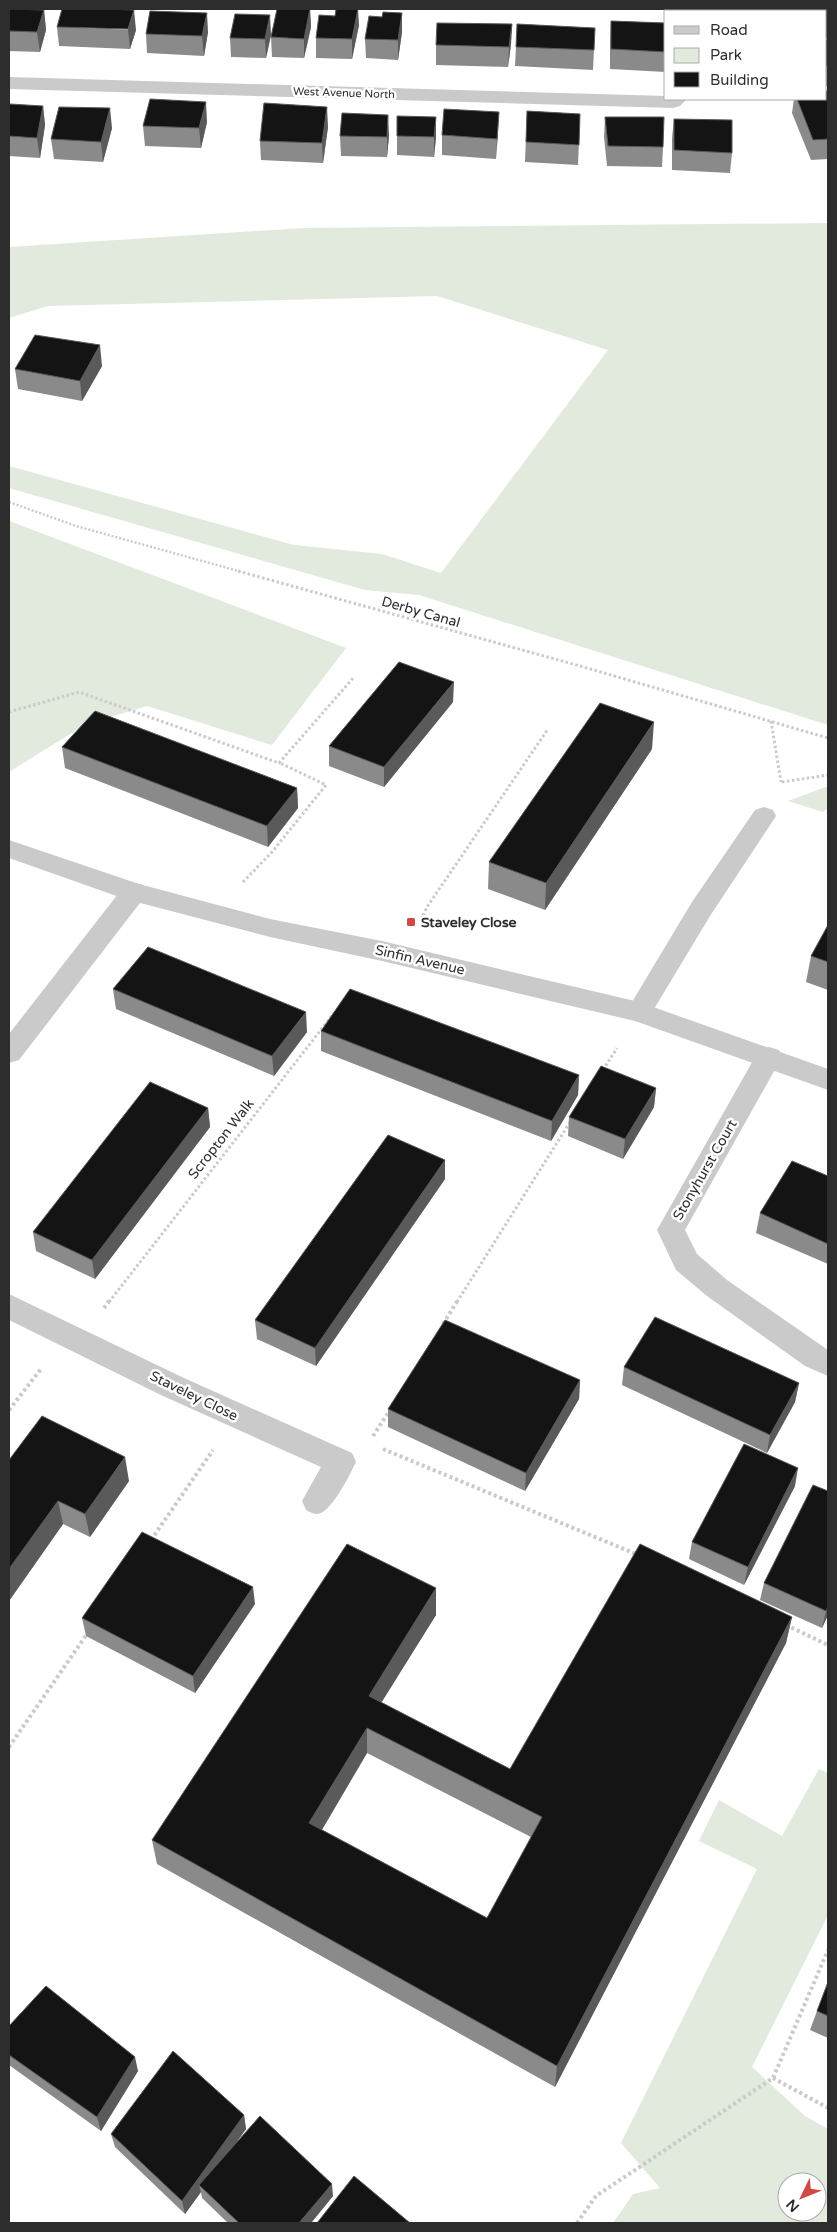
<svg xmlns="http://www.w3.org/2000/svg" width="837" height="2232" font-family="'Varela Round',sans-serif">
	<rect width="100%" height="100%" fill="#fff"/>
	<g fill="#e2e9dd" fill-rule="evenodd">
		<polygon points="828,223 828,725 419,595 365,590 9,488 9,466 294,545 382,554 441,573 608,350 437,296 48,306 9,318 9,247 304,228"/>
		<polygon points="9,521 346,648 272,745 147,706 86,724 9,772"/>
		<polygon points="828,786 828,808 823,812 788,801"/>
		<path d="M819,1769L828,1773V1915L752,2067L805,2116L828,2129V2223H613L633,2194L660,2188L621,2143L757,1869L699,1841L719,1800L782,1836ZM787,2182H817V2212H787Z"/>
	</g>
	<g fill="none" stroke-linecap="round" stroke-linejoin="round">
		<g stroke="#cacaca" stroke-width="2.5" stroke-dasharray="2 2" stroke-linecap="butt">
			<polyline points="745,99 758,99"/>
			<polyline points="9,502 76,526 242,572"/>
		</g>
		<g stroke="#cacaca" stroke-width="3" stroke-dasharray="2.5 2.5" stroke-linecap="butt">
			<polyline points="238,571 580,666 828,738"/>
			<polyline points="9,712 79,692 279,763 354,677"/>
			<polyline points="771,721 781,782"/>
			<polyline points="782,782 828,775"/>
			<polyline points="243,882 272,852 326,785 280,763"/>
			<polyline points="421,920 427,907 548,729"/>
			<polyline points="603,1070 617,1048"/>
			<polyline points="109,1302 334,1013"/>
			<polyline points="457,1302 570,1122"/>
		</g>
		<g stroke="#cacaca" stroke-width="4" stroke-dasharray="3 3" stroke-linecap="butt">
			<polyline points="104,1308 110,1300"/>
			<polyline points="443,1324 458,1300"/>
			<polyline points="9,1410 41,1369"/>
			<polyline points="373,1436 390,1410"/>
			<polyline points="383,1449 636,1554"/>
			<polyline points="151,1540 213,1450"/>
			<polyline points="786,1625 828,1645"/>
			<polyline points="9,1747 87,1634"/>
			<polyline points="773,2078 828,2108"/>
			<polyline points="577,2223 596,2196 773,2078 828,1950"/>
		</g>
		<g fill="#cacaca" fill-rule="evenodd">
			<rect x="687" y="9" width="18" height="2"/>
			<polygon points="9,77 666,96 666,99 687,99 680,106 673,108 9,89"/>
			<polygon points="764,807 773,810 776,816 710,916 648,1019 639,1022 630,1019 626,1012 692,902 755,810"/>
			<polygon points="134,883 143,885 147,892 143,899 19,1060 9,1063 9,1034 125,885"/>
			<polygon points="769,1047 779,1050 782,1057 685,1230 697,1254 727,1280 828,1350 828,1376 805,1366 707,1296 676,1270 657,1230 759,1050"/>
			<path d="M9,1294L184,1378L352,1453L356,1462C350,1474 331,1514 317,1514C314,1514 309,1512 306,1510L302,1501L321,1467L163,1396L9,1320Z"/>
		</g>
		<polygon fill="#cacaca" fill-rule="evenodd" points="9,840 139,884 270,919 382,941 639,1002 828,1069 828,1090 635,1021 382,961 270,937 125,899 9,858"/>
	</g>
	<g fill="#8a8a8a" fill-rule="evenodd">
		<polygon points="9,9 44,10 46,30 40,52 9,51"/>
		<polygon points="310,9 311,27 304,58 272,57 271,37"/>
		<polygon points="756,9 828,9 828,86 826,86 826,11 757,11"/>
		<polygon points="402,13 402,32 398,60 366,58 365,39 382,17"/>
		<polygon points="335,16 359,25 352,59 316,58 316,38"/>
		<polygon points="611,21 666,23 666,72 610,69 610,40"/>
		<polygon points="512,24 511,44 508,67 436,65 436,45"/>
		<polygon points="57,27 136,30 130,49 59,46"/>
		<polygon points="595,28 593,70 515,66 516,47"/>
		<polygon points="208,32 204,56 147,53 146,34"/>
		<polygon points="271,35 266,58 231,57 230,38"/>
		<polygon points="828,91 828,159 811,160 792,113 794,99 826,99"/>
		<polygon points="43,106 45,125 40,158 9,156 9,107"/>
		<polygon points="527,111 580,114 578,165 525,162"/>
		<polygon points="436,117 436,137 434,157 397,155 397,136"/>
		<polygon points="605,117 663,147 662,167 607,166 604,137"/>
		<polygon points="674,119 732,153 730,173 672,170 672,138"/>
		<polygon points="207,122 201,148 145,146 143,126"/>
		<polygon points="328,127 323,163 261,160 260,141"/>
		<polygon points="112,128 103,162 54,159 51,139"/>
		<polygon points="498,132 496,159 442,155 442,135"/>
		<polygon points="389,135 387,157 341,156 340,136"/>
		<polygon points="102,366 82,401 18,389 15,369"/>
		<polygon points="453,702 384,787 329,766 329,746"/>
		<polygon points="62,747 297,788 298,808 268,847 65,768"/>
		<polygon points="652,749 545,910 488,889 489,862"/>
		<polygon points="828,925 828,990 806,982 811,956"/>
		<polygon points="113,989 307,1032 274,1076 116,1009"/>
		<polygon points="321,1031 579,1075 578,1095 551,1141 321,1051"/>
		<polygon points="656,1088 654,1107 623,1159 568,1136 569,1117"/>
		<polygon points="208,1108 210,1127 95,1279 36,1251 33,1232"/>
		<polygon points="445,1160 445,1179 316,1366 257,1339 255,1320"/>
		<polygon points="828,1176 828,1264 756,1233 760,1213"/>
		<polygon points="624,1367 799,1383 795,1402 767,1453 622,1385"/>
		<polygon points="580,1380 579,1399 525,1491 388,1427 388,1409"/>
		<polygon points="9,1460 129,1481 90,1537 63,1524 9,1601"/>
		<polygon points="795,1486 744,1585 689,1559 692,1542"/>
		<polygon points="828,1491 828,1615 822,1628 760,1600 764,1583"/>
		<path d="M436,1588V1615L381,1702L510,1769L792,1617L786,1643L555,2087L157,1864L152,1840ZM367,1753L531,1837L487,1918L322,1830Z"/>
		<polygon points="255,1604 195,1693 86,1636 82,1618"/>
		<polygon points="828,1982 828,2038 810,2030 817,2011"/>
		<polygon points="9,2026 138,2071 101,2131 9,2065"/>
		<polygon points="244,2115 246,2129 236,2143 333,2196 311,2223 228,2223 202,2198 201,2192 185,2214 115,2147 111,2134"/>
	</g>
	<g fill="#5a5a5a">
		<polygon points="310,9 311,27 304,58 304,39"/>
		<polygon points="358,9 359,25 352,59 352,39"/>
		<polygon points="44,10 46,30 40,52 37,32"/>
		<polygon points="134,10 136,30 130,49 128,29"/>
		<polygon points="207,13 208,32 204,56 202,36"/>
		<polygon points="402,13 402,32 398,60 398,40"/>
		<polygon points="270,15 271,35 266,58 265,39"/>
		<polygon points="512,24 511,44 508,67 509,47"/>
		<polygon points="206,102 207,122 201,148 199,128"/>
		<polygon points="43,106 45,125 40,158 37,138"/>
		<polygon points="327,107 328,127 323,163 322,143"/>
		<polygon points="110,108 112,128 103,162 101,142"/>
		<polygon points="499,112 498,132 496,159 497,139"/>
		<polygon points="388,115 389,135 387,157 387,137"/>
		<polygon points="436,117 436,137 434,157 434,137"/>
		<polygon points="100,345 102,366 82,401 80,381"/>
		<polygon points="454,682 453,702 384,787 384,767"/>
		<polygon points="654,722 652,749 545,910 546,883"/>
		<polygon points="297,788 298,808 268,847 267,826"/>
		<polygon points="306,1012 307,1032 274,1076 272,1056"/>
		<polygon points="579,1075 578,1095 551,1141 552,1121"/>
		<polygon points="656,1088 654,1107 623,1159 625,1139"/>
		<polygon points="208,1108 210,1127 95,1279 92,1260"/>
		<polygon points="445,1160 445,1179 316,1366 315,1348"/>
		<polygon points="580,1380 579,1399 525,1491 526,1473"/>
		<polygon points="799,1383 795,1402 767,1453 770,1435"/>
		<polygon points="125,1457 129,1481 90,1537 85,1514"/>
		<polygon points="798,1468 795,1486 744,1585 748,1567"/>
		<polygon points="58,1501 63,1524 9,1601 9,1569"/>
		<polygon points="253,1587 255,1604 195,1693 193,1676"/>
		<polygon points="436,1588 436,1615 370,1721 369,1696"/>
		<polygon points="828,1607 828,1615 822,1628 826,1611"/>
		<polygon points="792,1617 786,1643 555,2087 557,2066"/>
		<polygon points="367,1728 367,1753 311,1848 309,1823"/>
		<polygon points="135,2057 138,2071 101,2131 97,2117"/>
		<polygon points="244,2115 246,2129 203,2189 199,2185 201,2192 185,2214 182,2201"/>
		<polygon points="332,2184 333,2196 311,2223 299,2223"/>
	</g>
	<g fill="#141414" stroke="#5a5a5a" fill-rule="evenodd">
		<polygon points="9,9 44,10 37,32 9,31"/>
		<polygon points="62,9 104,9 134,10 128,29 57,27"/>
		<polygon points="277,9 310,9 304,39 271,37"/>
		<polygon points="336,9 358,9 352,39 316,38 319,15 335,16"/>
		<polygon points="759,9 828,9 828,38 826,38 826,11 759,11"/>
		<polygon points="150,11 207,13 202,36 146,34"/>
		<polygon points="383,12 402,13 398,40 365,39 369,16 382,17"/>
		<polygon points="235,14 270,15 265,39 230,38"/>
		<polygon points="611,21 666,23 666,52 611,49"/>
		<polygon points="437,23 512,24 509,47 436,45"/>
		<polygon points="517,24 595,28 594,50 516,47"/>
		<rect x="826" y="40" width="2" height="26"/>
		<polygon points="826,91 828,91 828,139 813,140 797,99 826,99"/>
		<polygon points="150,99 206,102 199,128 143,126"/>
		<polygon points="264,103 327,107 322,143 260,141"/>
		<polygon points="10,104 43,106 37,138 9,136 9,107"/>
		<polygon points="59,107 110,108 101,142 51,139"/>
		<polygon points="444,109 499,112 497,139 442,135"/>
		<polygon points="527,111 580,114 579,145 526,142"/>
		<polygon points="342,113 388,115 387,137 340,136"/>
		<polygon points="397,116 436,117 434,137 397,136"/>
		<polygon points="605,117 664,117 663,147 608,146"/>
		<polygon points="674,119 732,120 732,153 674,150"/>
		<polygon points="35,335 100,345 80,381 15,369"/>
		<polygon points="399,662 454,682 384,767 329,746"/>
		<polygon points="600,703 654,722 546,883 489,862"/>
		<polygon points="95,711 297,788 267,826 62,747"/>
		<polygon points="828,925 828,962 811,956"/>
		<polygon points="148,947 306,1012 272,1056 113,989"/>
		<polygon points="350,989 579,1075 552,1121 321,1031"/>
		<polygon points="601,1066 656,1088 625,1139 569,1117"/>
		<polygon points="150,1082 208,1108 92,1260 33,1232"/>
		<polygon points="388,1135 445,1160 315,1348 255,1320"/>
		<polygon points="792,1161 828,1176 828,1244 760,1213"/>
		<polygon points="655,1317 799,1383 770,1435 624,1367"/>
		<polygon points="445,1320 580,1380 526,1473 388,1409"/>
		<polygon points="42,1416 125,1457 85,1514 58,1501 9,1569 9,1460"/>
		<polygon points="744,1444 798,1468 748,1567 692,1542"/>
		<polygon points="813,1485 828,1491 828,1607 826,1611 764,1583"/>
		<polygon points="142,1532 253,1587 193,1676 82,1618"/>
		<path d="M347,1544L436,1588L369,1696L510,1769L640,1544L792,1617L557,2066L152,1840ZM367,1728L542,1817L487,1918L309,1823Z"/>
		<polygon points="828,1982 828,2016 817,2011"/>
		<polygon points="46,1986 135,2057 97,2117 9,2055 9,2026"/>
		<polygon points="173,2051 244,2115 182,2201 111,2134"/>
		<polygon points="260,2116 332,2184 299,2223 239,2223 199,2185"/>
		<polygon points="354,2176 410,2223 317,2223"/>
	</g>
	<rect fill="#d04944" stroke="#fff" stroke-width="2" x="406" y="917" width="10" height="10" rx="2.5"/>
	<g text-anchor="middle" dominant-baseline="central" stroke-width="5" stroke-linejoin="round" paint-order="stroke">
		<g font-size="11" fill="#2d2d2d" stroke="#fff">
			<text transform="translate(344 93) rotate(2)">West Avenue North</text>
		</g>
		<g font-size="14" fill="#2d2d2d" stroke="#fff">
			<text transform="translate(421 612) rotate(16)">Derby Canal</text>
			<text transform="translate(420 960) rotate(13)">Sinfin Avenue</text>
			<text transform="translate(221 1139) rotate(-52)">Scropton Walk</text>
			<text transform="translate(705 1170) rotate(-60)">Stonyhurst Court</text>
			<text transform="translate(194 1396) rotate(26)">Staveley Close</text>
		</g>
		<g font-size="14" font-weight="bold" fill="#2d2d2d" stroke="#fff" text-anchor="start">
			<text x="421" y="922">Staveley Close</text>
		</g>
	</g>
	<rect width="837" height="2232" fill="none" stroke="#2d2d2d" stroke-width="20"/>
	<rect x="664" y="10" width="162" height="90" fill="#ffffff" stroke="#ababab"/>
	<rect x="674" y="26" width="25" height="8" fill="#cacaca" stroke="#ababab"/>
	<text x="710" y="35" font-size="15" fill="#2d2d2d">Road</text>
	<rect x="674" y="48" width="25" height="15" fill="#e2e9dd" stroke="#ababab"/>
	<text x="710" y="60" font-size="15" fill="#2d2d2d">Park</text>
	<rect x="674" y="72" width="25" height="15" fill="#141414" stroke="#ababab"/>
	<text x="710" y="85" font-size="15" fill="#2d2d2d">Building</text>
	<g transform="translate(802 2197) rotate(227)"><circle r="24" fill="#ffffff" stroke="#ababab"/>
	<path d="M0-4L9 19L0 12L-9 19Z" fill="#d04944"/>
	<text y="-8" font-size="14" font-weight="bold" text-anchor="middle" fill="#2d2d2d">N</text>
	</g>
</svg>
